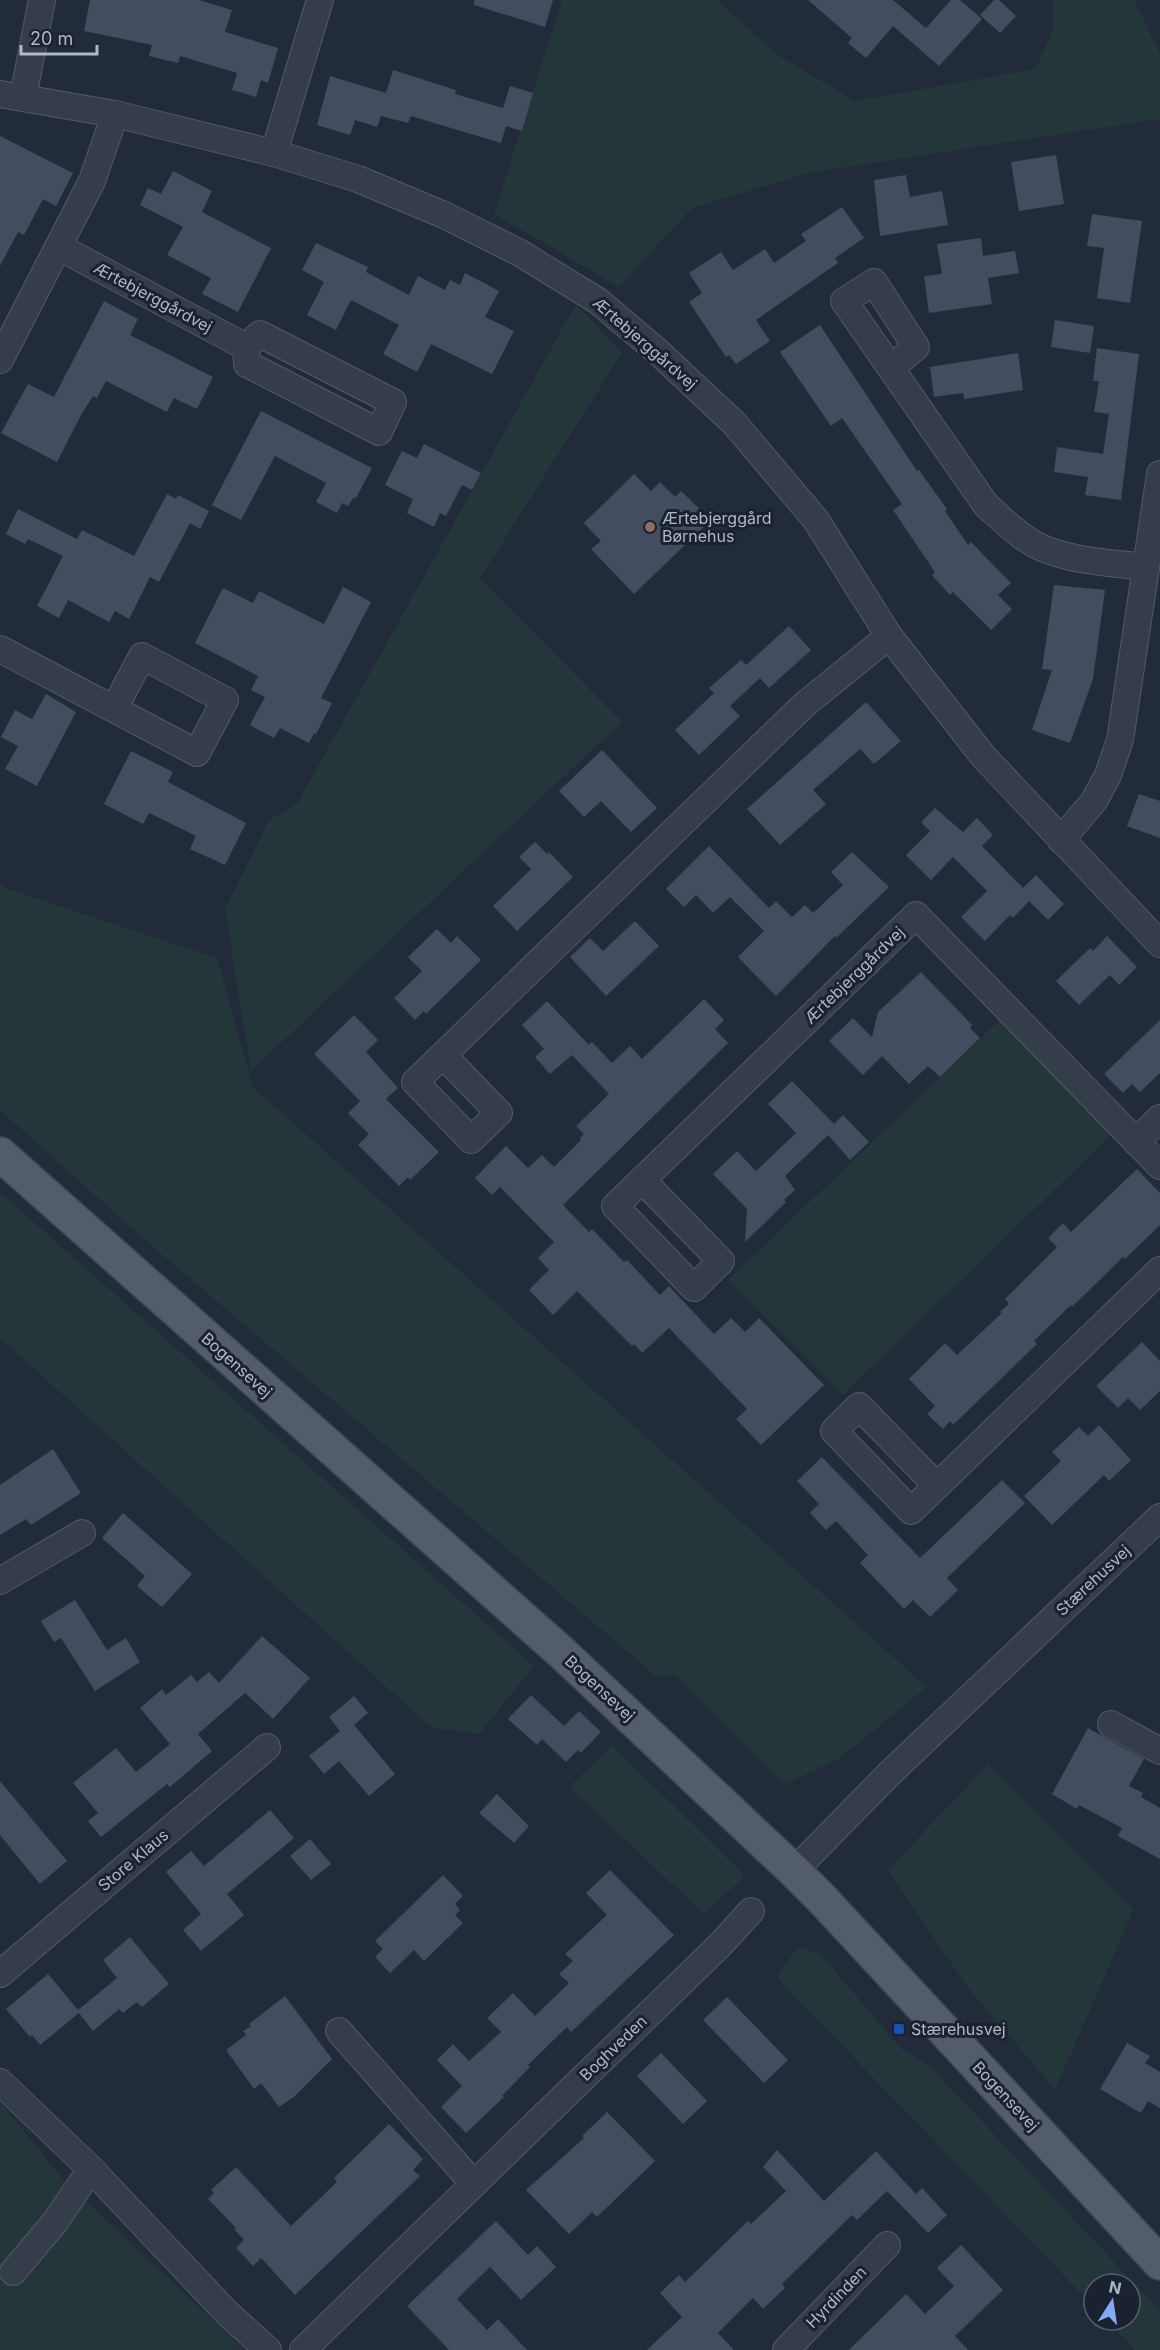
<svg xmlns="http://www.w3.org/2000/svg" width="1160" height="2350" font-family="Inter,sans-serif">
	<rect width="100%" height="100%" fill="#212b3a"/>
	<g fill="#23373b">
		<polygon points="562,0 717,0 779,56 855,101 1035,69 1053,31 1053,0 1134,0 1160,54 1160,119 808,173 692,208 619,287 494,214"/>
		<polygon points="576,304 622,353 480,578 622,722 251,1071 225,909 269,820 297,804"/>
		<polygon points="0,883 5,888 217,958 253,1087 927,1687 840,1758 785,1784 675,1675 656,1676 145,1240 0,1110"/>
		<polygon points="1002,1018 1113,1133 843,1395 728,1280"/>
		<polygon points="0,1192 534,1666 479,1734 432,1728 0,1338"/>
		<polygon points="612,1745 745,1876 704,1914 569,1787"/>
		<polygon points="988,1764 1134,1909 1055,2090 966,1985 888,1870"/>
		<polygon points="797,1947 821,1954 901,2049 928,2064 1160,2311 1160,2350 1135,2350 1106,2320 1130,2320 1130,2284 1094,2284 1094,2307 777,1978"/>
		<polygon points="0,2102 63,2179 244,2350 0,2350"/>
	</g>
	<g fill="#424d60">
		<polygon points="90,0 199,0 232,10 225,32 278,48 268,83 261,80 256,97 232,90 237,73 180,56 178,63 149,56 152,45 84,31"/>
		<polygon points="474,0 553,0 545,27 474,5"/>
		<polygon points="808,0 893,0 926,28 951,0 960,0 982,19 939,66 893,26 866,58 848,43 852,38"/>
		<polygon points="994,0 999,0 1016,16 1000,33 980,15"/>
		<polygon points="393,70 456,90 455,94 503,108 510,86 533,93 522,131 506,126 501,143 411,116 408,123 381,116 377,127 355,120 350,135 317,125 330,76 386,93"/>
		<polygon points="0,136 73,173 56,206 43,199 24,235 18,232 0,266"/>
		<polygon points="1056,155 1064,204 1019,211 1011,162"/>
		<polygon points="173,171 212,191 202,212 271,248 238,312 202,294 211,278 167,255 183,227 140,205 148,188 161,194"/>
		<polygon points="906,175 910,197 942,191 948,225 880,236 874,180"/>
		<polygon points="842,207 864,238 835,258 838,263 756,320 770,341 736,364 729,355 726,357 689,302 702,293 689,273 721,252 733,270 765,249 774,263 806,241 801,234"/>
		<polygon points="1092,214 1142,221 1130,303 1097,298 1104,248 1087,246"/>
		<polygon points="981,238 983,256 1015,251 1019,273 988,278 992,304 929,313 924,276 942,274 937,244"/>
		<polygon points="316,243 368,267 366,272 409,295 418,276 445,290 450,280 460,285 465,273 499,291 485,317 514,331 492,374 431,344 417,372 383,354 399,325 351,300 336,330 307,315 324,282 302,270"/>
		<polygon points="104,301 138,319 130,335 213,377 197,409 174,398 167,412 106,381 97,398 93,396 81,415 57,462 1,433 28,384 54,397"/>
		<polygon points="1055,320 1094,326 1090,353 1051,347"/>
		<polygon points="820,325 917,471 919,470 947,509 945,511 968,545 971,542 1011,583 998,595 1012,609 991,630 953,592 950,595 932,575 935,572 893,510 902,504 842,418 831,426 780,352"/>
		<polygon points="1097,348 1139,354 1121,500 1085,495 1088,477 1054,472 1057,447 1103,454 1109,414 1094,412 1099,381 1093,381"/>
		<polygon points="1018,353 1023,390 964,399 963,393 934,397 930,367"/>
		<polygon points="261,411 372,468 356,498 354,497 348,506 342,503 337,513 316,502 326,483 275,456 241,520 212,505"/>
		<polygon points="424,444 481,473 472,490 462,485 446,516 440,513 434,527 407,513 413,499 385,485 402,451 417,458"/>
		<polygon points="634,474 651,491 660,482 675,497 681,491 711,520 634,594 591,549 601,541 584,523"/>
		<polygon points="167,494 176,499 178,495 209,511 200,529 190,523 159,582 150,577 129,619 115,611 109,622 68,600 59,618 37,606 63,556 28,539 25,544 6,534 18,509 77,539 82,530 134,556"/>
		<polygon points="1054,585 1105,590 1093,679 1070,743 1032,730 1052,670 1042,669"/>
		<polygon points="343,587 371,602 321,698 332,703 316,734 314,733 309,743 280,728 274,738 250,725 265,697 251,690 258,676 195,643 223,588 253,603 259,591 324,624"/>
		<polygon points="789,626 811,650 769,688 760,678 730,706 740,716 699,755 675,730 714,693 709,688 741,660 746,665"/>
		<polygon points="46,694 76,712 37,786 5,769 18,746 1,737 15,710 32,719"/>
		<polygon points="866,702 901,741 874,764 860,749 813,790 826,804 780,845 747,809"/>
		<polygon points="602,750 657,808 631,832 601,801 584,817 559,791"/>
		<polygon points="131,751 173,772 168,782 246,823 225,865 190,849 196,836 149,813 143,824 104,804"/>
		<polygon points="1139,794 1160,801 1160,838 1127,826"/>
		<polygon points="935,808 963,832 977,818 993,835 982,846 1023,888 1036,875 1064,904 1048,920 1029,901 1013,918 1010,915 985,941 961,917 987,891 953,857 931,880 906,855 930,831 921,822"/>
		<polygon points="535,842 547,854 549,852 573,877 517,931 493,906 531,869 519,857"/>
		<polygon points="709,846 769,908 776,901 792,917 805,905 813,913 843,885 831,872 852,852 889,887 836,938 835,936 776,996 738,957 764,931 730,897 713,913 696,895 684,907 666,889"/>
		<polygon points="635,921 659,946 606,996 570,957 590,938 603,951"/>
		<polygon points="437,929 451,943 457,936 481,960 426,1014 424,1011 415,1020 394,998 422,971 408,957"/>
		<polygon points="1107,936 1137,967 1119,985 1110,975 1079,1005 1056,981 1090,948 1093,951"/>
		<polygon points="921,972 972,1025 970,1028 980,1038 940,1077 928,1066 909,1084 882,1056 863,1075 829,1041 853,1018 872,1037 878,1012"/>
		<polygon points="704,999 724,1020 715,1029 728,1043 563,1205 589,1232 592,1229 624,1262 627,1260 660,1295 669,1286 714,1334 731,1318 745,1332 759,1318 824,1385 761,1445 736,1419 747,1409 669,1328 642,1353 634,1344 632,1346 577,1291 553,1315 529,1290 549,1270 538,1258 554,1242 500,1187 492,1195 475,1178 506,1146 528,1168 542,1155 554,1167 581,1140 580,1138 584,1134 576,1126 609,1094 572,1055 550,1074 535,1057 544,1049 522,1025 547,1001 589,1045 592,1042 612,1063 630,1046 642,1059"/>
		<polygon points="354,1015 378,1040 366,1052 398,1088 386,1099 439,1152 410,1180 408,1177 399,1186 358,1145 369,1134 348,1113 360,1101 314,1054"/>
		<polygon points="1160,1020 1160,1073 1140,1092 1132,1084 1123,1093 1104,1074"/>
		<polygon points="792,1081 834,1124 843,1115 869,1142 850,1160 828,1135 785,1176 795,1190 784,1200 786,1202 745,1242 747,1209 713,1174 737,1151 756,1171 796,1133 768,1104"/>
		<polygon points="1137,1169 1160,1193 1160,1225 1125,1259 1123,1257 1072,1307 1071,1305 1034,1341 1037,1344 953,1425 950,1421 943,1429 927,1414 935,1406 909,1379 945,1343 957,1355 1002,1313 1000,1312 1009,1304 1005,1299 1057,1247 1048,1238 1063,1223 1071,1232"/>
		<polygon points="1142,1342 1160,1361 1160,1391 1140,1410 1128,1398 1118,1408 1096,1386"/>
		<polygon points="1099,1425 1131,1460 1109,1481 1104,1475 1052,1525 1024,1496 1061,1461 1052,1452 1079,1427 1088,1436"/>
		<polygon points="53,1449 81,1493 31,1525 26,1519 0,1535 0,1485"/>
		<polygon points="822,1457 920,1558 1002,1480 1025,1503 947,1578 958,1590 930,1617 913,1600 904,1609 860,1563 868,1555 836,1521 826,1530 810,1513 819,1504 797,1481"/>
		<polygon points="123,1513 192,1574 162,1607 137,1586 145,1576 102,1538"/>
		<polygon points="75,1600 107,1650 126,1638 140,1662 95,1691 61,1638 54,1642 41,1621"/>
		<polygon points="262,1636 310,1678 273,1719 245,1693 198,1734 212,1751 170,1787 167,1784 101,1837 88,1821 98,1813 73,1783 116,1748 136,1772 170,1744 140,1708 162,1689 166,1695 191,1675 197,1682 209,1672 219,1683"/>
		<polygon points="531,1695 564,1726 579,1711 601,1732 581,1753 578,1750 566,1762 542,1739 537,1745 508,1719"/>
		<polygon points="354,1696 368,1713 354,1725 395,1774 369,1796 339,1761 324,1774 309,1756 340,1731 329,1717"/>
		<polygon points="1088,1728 1144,1759 1129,1786 1143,1793 1141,1797 1160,1808 1160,1859 1118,1836 1122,1828 1079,1805 1077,1809 1052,1794"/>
		<polygon points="0,1781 67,1861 40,1884 0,1835"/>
		<polygon points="497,1794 529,1826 514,1843 479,1813"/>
		<polygon points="270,1810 294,1838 227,1894 244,1915 201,1951 183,1930 201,1914 166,1872 191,1851 204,1866"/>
		<polygon points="310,1839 331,1864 311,1880 290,1856"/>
		<polygon points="610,1870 674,1935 571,2032 567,2027 528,2065 530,2067 502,2096 504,2097 466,2133 441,2107 462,2086 437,2060 453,2044 469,2061 501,2032 487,2018 513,1993 535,2016 569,1983 559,1974 573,1961 565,1954 607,1915 586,1893"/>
		<polygon points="443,1875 463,1896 455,1904 460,1910 455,1915 463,1923 424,1961 414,1950 390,1973 375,1957 383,1949 375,1941"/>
		<polygon points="130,1937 169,1984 142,2007 137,2002 123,2013 119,2009 93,2031 79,2013 40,2045 32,2035 30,2037 6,2009 48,1974 78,2010 117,1978 103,1960"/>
		<polygon points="285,1996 332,2059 295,2096 279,2107 261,2083 254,2089 226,2050 246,2035 243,2031 251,2026 249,2024"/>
		<polygon points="727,1997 788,2060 764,2083 703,2020"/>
		<polygon points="1127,2043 1150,2056 1145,2063 1160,2072 1160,2108 1148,2101 1141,2113 1100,2089"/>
		<polygon points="661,2053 707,2101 683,2124 637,2076"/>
		<polygon points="607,2112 655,2161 597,2217 592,2212 569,2234 526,2190 584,2138 582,2136"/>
		<polygon points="389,2124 423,2159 413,2170 420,2176 295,2295 261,2258 253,2266 236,2248 244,2240 234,2229 236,2228 208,2199 214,2193 211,2190 236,2167 291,2226 337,2182 334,2178"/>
		<polygon points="777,2150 824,2201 876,2151 916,2194 922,2188 947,2215 928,2233 887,2191 857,2220 852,2215 782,2284 785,2288 763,2309 753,2298 718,2333 734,2350 647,2350 682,2317 660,2293 679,2275 685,2282 748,2221 751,2224 786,2191 763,2167"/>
		<polygon points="496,2221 528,2255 537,2246 556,2267 521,2300 490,2267 457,2299 487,2330 498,2319 527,2350 449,2350 407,2306"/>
		<polygon points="961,2245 1003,2290 955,2336 968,2350 849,2350 906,2294 925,2314 954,2286 937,2268"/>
	</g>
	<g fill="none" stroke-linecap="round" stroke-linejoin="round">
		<g stroke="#535a68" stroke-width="28">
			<g id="minor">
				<polyline points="0,94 115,114 274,153 358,179 444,215 520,253 598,301 657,351 734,423 816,520 889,636 983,756 1160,944"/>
				<polyline points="23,97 42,0"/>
				<polyline points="274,153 320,0"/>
				<polyline points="59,247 246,347 247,364 379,432 393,402 260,334 246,347"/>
				<polyline points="0,360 92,181 115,114"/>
				<path d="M891,368L916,347L874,282L844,301L986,505C1005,522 1025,543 1050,551C1081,562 1114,563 1146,567"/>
				<polyline points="0,649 197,753 225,700 142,656 114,709"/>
				<polyline points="1061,840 1094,801 1108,775 1120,740 1160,474"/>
				<polyline points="443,1055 499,1113 471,1140 415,1082 804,705 889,636"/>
				<polyline points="1136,1142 1160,1118"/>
				<polyline points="642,1180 916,915 1160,1166"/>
				<polygon points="642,1180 721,1261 694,1288 615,1206"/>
				<polyline points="937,1486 859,1406 834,1431 911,1511 1160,1270"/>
				<polyline points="0,1581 82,1533"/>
				<polyline points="1111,1724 1160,1751"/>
				<polyline points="794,1871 888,1775 1160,1517"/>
				<polyline points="0,1974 267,1747"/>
				<polyline points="339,2031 473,2183"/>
				<polyline points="0,2082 91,2169 227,2313 268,2350"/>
				<polyline points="13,2272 55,2222 91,2169"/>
				<polyline points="303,2350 721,1944 751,1911"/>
				<polyline points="786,2350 887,2245"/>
			</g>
		</g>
		<g stroke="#3e4654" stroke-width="36">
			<polyline id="major" points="0,1154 561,1652 794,1871 823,1900 1160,2263"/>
		</g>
		<use href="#minor" stroke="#353d4b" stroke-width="26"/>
		<use href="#major" stroke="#535c6b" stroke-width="33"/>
	</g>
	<circle fill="#8d6e63" stroke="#1a222f" stroke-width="2" cx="650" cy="527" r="6"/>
	<rect fill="#1a4fb4" stroke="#1a222f" stroke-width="2" x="893" y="2023" width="12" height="12" rx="3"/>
	<g text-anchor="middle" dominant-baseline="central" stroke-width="6" stroke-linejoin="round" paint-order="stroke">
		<g font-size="16" fill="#b0b7c7" stroke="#1a222f">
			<text transform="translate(153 297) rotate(28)">Ærtebjerggårdvej</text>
			<text transform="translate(645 343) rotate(41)">Ærtebjerggårdvej</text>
			<text transform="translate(854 975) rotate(-44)">Ærtebjerggårdvej</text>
			<text transform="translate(237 1365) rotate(42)">Bogensevej</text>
			<text transform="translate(1093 1580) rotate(-43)">Stærehusvej</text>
			<text transform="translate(600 1688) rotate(43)">Bogensevej</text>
			<text transform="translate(133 1860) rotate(-40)">Store Klaus</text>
			<text transform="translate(613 2048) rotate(-44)">Boghveden</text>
			<text transform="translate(1006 2096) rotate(47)">Bogensevej</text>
			<text transform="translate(836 2297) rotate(-46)">Hyrdinden</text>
		</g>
		<g font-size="16" fill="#b0b7c7" stroke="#1a222f" text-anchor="start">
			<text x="662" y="518">Ærtebjerggård<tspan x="662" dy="18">Børnehus</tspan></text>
			<text x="911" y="2029">Stærehusvej</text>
		</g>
	</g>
	<g transform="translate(1112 2302) rotate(12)"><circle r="28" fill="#1a222f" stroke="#565e6c" stroke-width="1.5"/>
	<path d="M0-4.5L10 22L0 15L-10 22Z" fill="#83a9f9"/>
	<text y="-9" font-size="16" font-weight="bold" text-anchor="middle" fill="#b0b7c7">N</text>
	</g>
	<path d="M21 45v9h76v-9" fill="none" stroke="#b0b7c7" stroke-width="3"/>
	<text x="30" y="45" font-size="18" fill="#b0b7c7" stroke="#1a222f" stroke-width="4.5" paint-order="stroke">20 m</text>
</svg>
